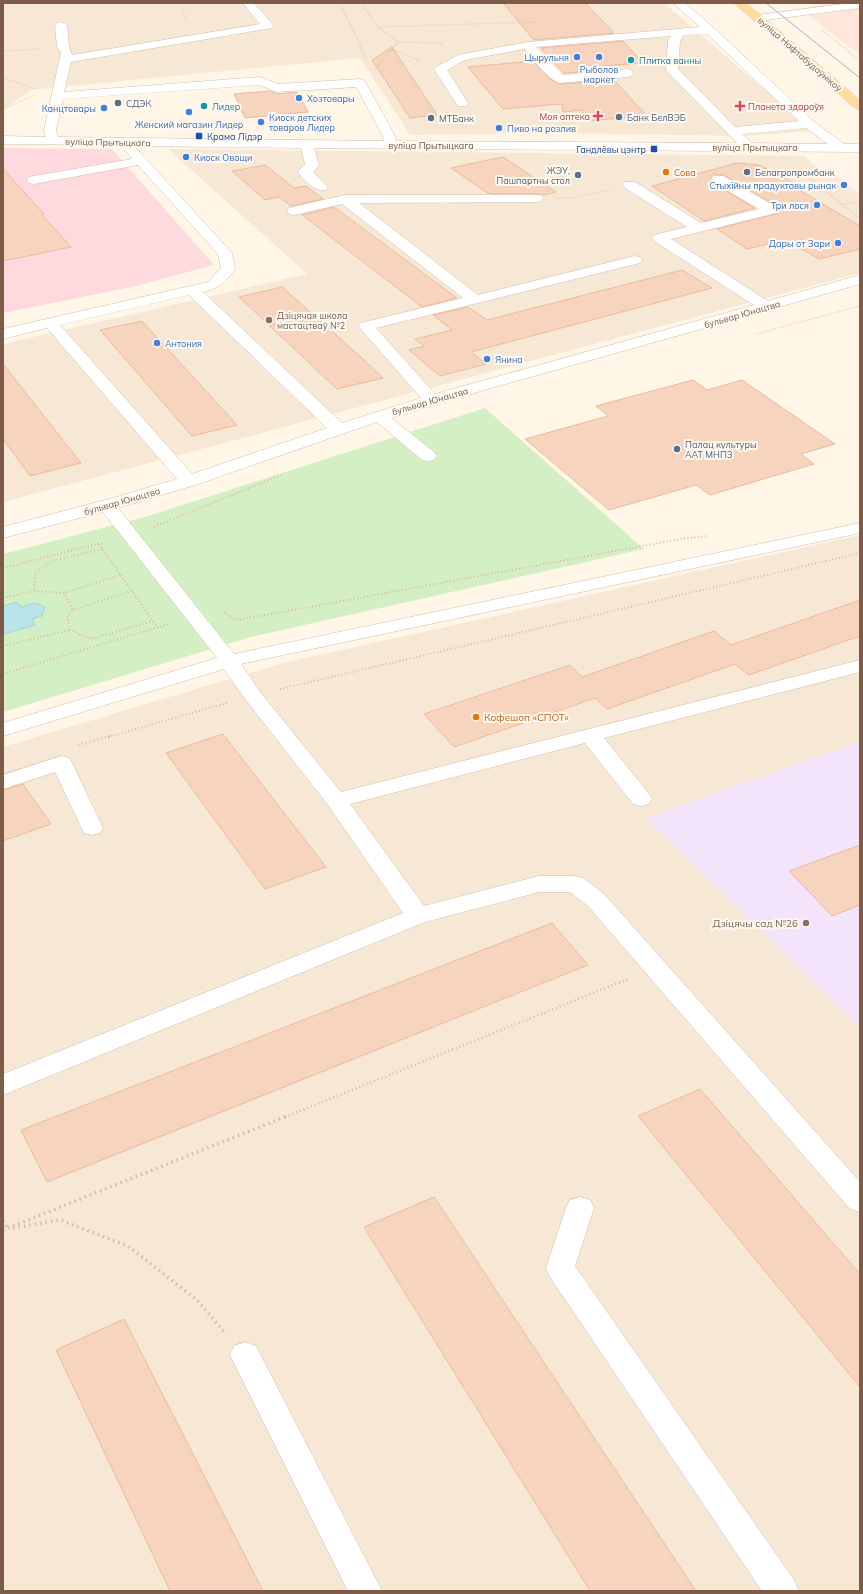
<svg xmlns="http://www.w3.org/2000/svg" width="863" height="1594" font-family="Mulish,sans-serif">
	<rect width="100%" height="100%" fill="#fff6e8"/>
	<g fill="#f7e8d6">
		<polygon points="3,3 664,3 813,131 743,136 554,133 410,135 360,58 31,90 3,110"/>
		<polygon points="168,149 804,156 860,202 860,273 3,502 3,344 307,274"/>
		<polygon points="860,535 860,1591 3,1591 3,747 283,663"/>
	</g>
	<g fill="#ffe6dc">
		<polygon points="833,3 860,3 860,55 800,9"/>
		<polygon points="837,175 860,194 860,202 829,176"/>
	</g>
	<polygon fill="#f3e4fb" points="860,742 860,1028 646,818"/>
	<polygon fill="#fedadf" points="3,148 112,149 214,265 132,287 3,313"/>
	<polygon fill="#d5efc4" points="485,408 644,549 251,637 3,712 3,554 145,517"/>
	<polygon fill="#bae4eb" stroke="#9fd4de" points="17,602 21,607 35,603 45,607 42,616 32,619 35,625 3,634 3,606"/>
	<g fill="#f7d4bd" stroke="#ecba9b">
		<polygon points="503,3 585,3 614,33 534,40"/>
		<polygon points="623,41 643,63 602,66 605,70 564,73 541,48"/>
		<polygon points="392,47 437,115 410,118 372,60"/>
		<polygon points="533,61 550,79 559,84 614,80 647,116 584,121 583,110 563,112 562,104 503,109 468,67"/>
		<polygon points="270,91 277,94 297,92 308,112 245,118 234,94"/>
		<polygon points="503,157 556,192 543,195 541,194 492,194 486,192 451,168"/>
		<polygon points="737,163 759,165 794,183 789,184 860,226 860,249 819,259 786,240 747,249 717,229 776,214 779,211 777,206 724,175 713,174 710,178 712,183 755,208 704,221 652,186"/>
		<polygon points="265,165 294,188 306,186 323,199 291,206 279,197 265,200 232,171"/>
		<polygon points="3,169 44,214 42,215 71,247 3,261"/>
		<polygon points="334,207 457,298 422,307 302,215"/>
		<polygon points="682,270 712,288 471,352 486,364 440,376 409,350 424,346 415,339 452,330 433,315 468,307 487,320"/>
		<polygon points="282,287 362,358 383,378 337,389 239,297"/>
		<polygon points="142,321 237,425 192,436 100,330"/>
		<polygon points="3,364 81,463 30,476 3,439"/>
		<polygon points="693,380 707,390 742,380 835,444 801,454 814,464 710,495 696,485 609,510 525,439 608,416 596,406"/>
		<polygon points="860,600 860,636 749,675 735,664 607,709 595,698 454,747 424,714 570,665 582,677 714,631 731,645"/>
		<polygon points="223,734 326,867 265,889 166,753"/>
		<polygon points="23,784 51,824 3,841 3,790"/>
		<polygon points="860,845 860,905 832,916 789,871"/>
		<polygon points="552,923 588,965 47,1182 21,1130"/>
		<polygon points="700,1089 860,1274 860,1387 638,1116"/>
		<polygon points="434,1197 696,1591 590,1591 364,1227"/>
		<polygon points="124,1319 263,1591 170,1591 56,1350"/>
	</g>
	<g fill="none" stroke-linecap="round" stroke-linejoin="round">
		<g stroke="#d3bdac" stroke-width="1">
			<g id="minor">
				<path d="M243,3H254L272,24L274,26L272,28L71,62L64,92L260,77L278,84L360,79L364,80L366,83L394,134L396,141L737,143L666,70L668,40L671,36L536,47L563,75L628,69L632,71L634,73L632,75L628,77L560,83C548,80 533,59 525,49L465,60L447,70L468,103L466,106H458L434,69L436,67L458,55L528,42L700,27L673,3H685L714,28L813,121L844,144H860V152L314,148L319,165L313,172L328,187L326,190C315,192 304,180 298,172L305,164L301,148L137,146L136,148L232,253L235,269C225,283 219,288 203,292L342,423L421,398L361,329L358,326L361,323L463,298L342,204L294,215L289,214L287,211L289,208L345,195H541L543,198L541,201L536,202L359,203L478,295L635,256L640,257L642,260L640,263L376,328L435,394L754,305L654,241L652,238L654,235L687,227L625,188L623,185L625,182H635L701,223L759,209L713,182L711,179L713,176H723L776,207L778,210L776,213L671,239L768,301L860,275V284L775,308L773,310L766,311L491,388L391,418L434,452L437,456L434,460L428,461L422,460L377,422L195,485L118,508L234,654L860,523V533L241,664L260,692L341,792L860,660V672L604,738L649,794L652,799L649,804L641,806L633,804L585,743L350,804L424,906L539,876H575L583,878L604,894L860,1182V1212L850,1209L588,906L570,892H539L425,922L3,1095V1074L403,913L328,805L246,700L224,669L3,736V723L217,658L103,512L3,538V527L113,498L177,479L47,328L3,339V329L208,282L221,268L218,254L138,165L34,184L29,183L27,180L29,177L34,176L132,159L124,149V145L3,144V136L46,137L44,130L61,53L57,47L55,25L57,23L61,22L67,25L69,47L72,55L260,24ZM707,34L799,121L735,127L678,69L680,41L684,35ZM259,85L277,92L356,87L382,134L384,141L58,137L56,130L63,99ZM806,128L828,144L752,143L742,134ZM189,295L327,428L192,474L60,325Z"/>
				<polygon points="850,3 860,3 860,8 758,21 753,18 758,15"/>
				<polygon points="61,756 69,758 72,763 103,828 100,833 92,835 84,833 55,772 3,789 3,775"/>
				<polygon points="580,1197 590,1200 594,1208 575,1266 794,1580 799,1591 762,1591 550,1277 546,1268 566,1208 570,1200"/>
				<polygon points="245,1342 256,1346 382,1591 348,1591 230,1355 234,1346"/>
			</g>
		</g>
		<g stroke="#ddd4cf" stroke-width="1">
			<polygon id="major" points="734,3 746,3 762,16 860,100 860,110 856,109"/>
		</g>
		<g stroke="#ddb79f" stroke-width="1.5" stroke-dasharray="0.5 1.5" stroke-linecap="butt">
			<polyline points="181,3 186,20"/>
			<polyline points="340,3 367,60"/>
			<polyline points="361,3 378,27 535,22"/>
			<polyline points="379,28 398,42"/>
			<polyline points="822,30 860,61"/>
			<polyline points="392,49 421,61"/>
			<polyline points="3,51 40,49"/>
			<polyline points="375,69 398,42 444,43"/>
			<polyline points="3,78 37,89"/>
			<polyline points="3,109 35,95"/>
			<polyline points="799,169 860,219"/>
			<polyline points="556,198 571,198 610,190"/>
			<polyline points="841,204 860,202"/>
			<polyline points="756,334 860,306"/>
		</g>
		<g stroke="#ddb79f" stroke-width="2" stroke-dasharray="1 2.5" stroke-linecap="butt">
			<polyline points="154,527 281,475"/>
			<polyline points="99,544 158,628"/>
			<polyline points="102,549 52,561 35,573 34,591 64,593 121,575"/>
			<polyline points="3,568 105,542"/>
			<polyline points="132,591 73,610 67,617 70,630 91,639 153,621"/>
			<polyline points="64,593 73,610"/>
			<polyline points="3,598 34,591"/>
			<polyline points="224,613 238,620 681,539 706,536"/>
			<polyline points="3,646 70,630"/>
			<polyline points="3,674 169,624"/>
			<polyline points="280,689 860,553"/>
			<polyline points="108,737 227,703"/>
		</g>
		<g stroke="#ddb79f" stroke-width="2.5" stroke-dasharray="1 3" stroke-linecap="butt">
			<polyline points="78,745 111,736"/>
			<polyline points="285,1117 628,979"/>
		</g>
		<g stroke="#ddb79f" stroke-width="3.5" stroke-dasharray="1.5 4" stroke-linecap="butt">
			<polyline points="3,1221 8,1229"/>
			<polyline points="13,1228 60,1220 128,1246 197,1300 226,1334"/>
			<polyline points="3,1230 287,1116"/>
		</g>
		<use href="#minor" fill="#fff" fill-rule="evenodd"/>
		<use href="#major" fill="#ffdb9f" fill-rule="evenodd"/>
		<polyline stroke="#b9a4cb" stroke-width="1" points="766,3 860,78"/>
	</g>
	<g fill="#3f7fe0" stroke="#fff9f1" stroke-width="1.5">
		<circle cx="577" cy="57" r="4"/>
		<circle cx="599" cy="57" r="4"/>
		<circle cx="299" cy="98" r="4"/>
		<circle cx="104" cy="108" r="4"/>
		<circle cx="189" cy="112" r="4"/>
		<circle cx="261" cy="122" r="4"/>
		<circle cx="499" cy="128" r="4"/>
		<circle cx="186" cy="157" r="4"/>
		<circle cx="844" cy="185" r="4"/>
		<circle cx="817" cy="205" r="4"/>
		<circle cx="838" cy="243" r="4"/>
		<circle cx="157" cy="343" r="4"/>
		<circle cx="487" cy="359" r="4"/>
	</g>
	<g fill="#0f9aa8" stroke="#fff9f1" stroke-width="1.5">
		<circle cx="631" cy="60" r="4"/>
		<circle cx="204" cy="106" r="4"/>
	</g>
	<g fill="#5c6f8a" stroke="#fff9f1" stroke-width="1.5">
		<circle cx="118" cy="103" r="4"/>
		<circle cx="619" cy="117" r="4"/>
		<circle cx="431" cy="118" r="4"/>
		<circle cx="747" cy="172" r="4"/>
		<circle cx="578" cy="175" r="4"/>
		<circle cx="677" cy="449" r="4"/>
	</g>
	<g fill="#e0444e" stroke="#fff9f1" stroke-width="1.5">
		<path d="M738 100h4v4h4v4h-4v4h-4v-4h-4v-4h4z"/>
		<path d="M596 110h4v4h4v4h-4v4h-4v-4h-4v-4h4z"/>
	</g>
	<g fill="#1a4fb4" stroke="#fff9f1" stroke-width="1.5">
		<rect x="195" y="132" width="8" height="8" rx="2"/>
		<rect x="650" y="145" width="8" height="8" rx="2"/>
	</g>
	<g fill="#e8710a" stroke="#fff9f1" stroke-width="1.5">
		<circle cx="666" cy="172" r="4"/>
		<circle cx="476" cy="717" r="4"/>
	</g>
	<g fill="#8d6e63" stroke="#fff9f1" stroke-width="1.5">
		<circle cx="269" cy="320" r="4"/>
		<circle cx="806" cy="923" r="4"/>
	</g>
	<g text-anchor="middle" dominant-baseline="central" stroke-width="4" stroke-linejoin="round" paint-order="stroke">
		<g font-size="9" fill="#7d5b48" stroke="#fff9f1">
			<text transform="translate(800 54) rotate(41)">вуліца Нафтабудаўнікоў</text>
			<text transform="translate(108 142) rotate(1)">вуліца Прытыцкага</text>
			<text x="431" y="145">вуліца Прытыцкага</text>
			<text x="755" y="147">вуліца Прытыцкага</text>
			<text transform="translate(742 314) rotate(-16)">бульвар Юнацтва</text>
			<text transform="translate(430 401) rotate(-16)">бульвар Юнацтва</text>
			<text transform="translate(122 501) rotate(-16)">бульвар Юнацтва</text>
		</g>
		<g font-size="9" fill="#366cbe" stroke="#fff9f1" text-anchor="start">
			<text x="569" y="57" text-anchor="end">Цырульня</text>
			<text x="599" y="69" text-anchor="middle">Рыболов<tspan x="599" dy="10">маркет</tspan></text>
			<text x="307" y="98">Хозтовары</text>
			<text x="96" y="108" text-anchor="end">Канцтовары</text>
			<text x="269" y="117">Киоск детских<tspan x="269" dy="10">товаров Лидер</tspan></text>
			<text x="189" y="124" text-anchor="middle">Женский магазин Лидер</text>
			<text x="507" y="128">Пиво на розлив</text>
			<text x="194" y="157">Киоск Овощи</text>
			<text x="836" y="185" text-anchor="end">Стыхійны прадуктовы рынак</text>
			<text x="809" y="205" text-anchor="end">Три лося</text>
			<text x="830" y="243" text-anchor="end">Дары от Зари</text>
			<text x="165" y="343">Антония</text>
			<text x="495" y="359">Янина</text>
		</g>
		<g font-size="9" fill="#0d838f" stroke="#fff9f1" text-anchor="start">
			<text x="639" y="60">Плитка ванны</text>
			<text x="212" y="106">Лидер</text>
		</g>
		<g font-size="9" fill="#4e5e75" stroke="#fff9f1" text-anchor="start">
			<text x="126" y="103">СДЭК</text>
			<text x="627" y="117">Банк БелВЭБ</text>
			<text x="439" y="118">МТБанк</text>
			<text x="570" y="170" text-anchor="end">ЖЭУ,<tspan x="570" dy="10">Пашпартны стол</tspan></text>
			<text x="755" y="172">Белагропромбанк</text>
			<text x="685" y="444">Палац культуры<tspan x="685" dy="10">ААТ МНПЗ</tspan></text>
		</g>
		<g font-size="9" fill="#be3a42" stroke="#fff9f1" text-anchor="start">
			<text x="748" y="106">Планета здароўя</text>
			<text x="590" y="116" text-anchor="end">Моя аптека</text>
		</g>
		<g font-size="9" fill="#164399" stroke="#fff9f1" text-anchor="start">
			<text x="207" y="136">Крама Лідэр</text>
			<text x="646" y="149" text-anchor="end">Гандлёвы цэнтр</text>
		</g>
		<g font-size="9" fill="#c56008" stroke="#fff9f1" text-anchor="start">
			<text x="674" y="172">Сова</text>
		</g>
		<g font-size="9" fill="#785e54" stroke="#fff9f1" text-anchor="start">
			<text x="277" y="315">Дзіцячая школа<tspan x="277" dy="10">мастацтваў №2</tspan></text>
		</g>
		<g font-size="10" fill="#c56008" stroke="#fff9f1" text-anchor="start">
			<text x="484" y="717">Кофешоп «СПОТ»</text>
		</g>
		<g font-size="10" fill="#785e54" stroke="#fff9f1" text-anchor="end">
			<text x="798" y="923">Дзіцячы сад №26</text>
		</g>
	</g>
	<rect width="863" height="1594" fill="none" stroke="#7d5b48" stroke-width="8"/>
</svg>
